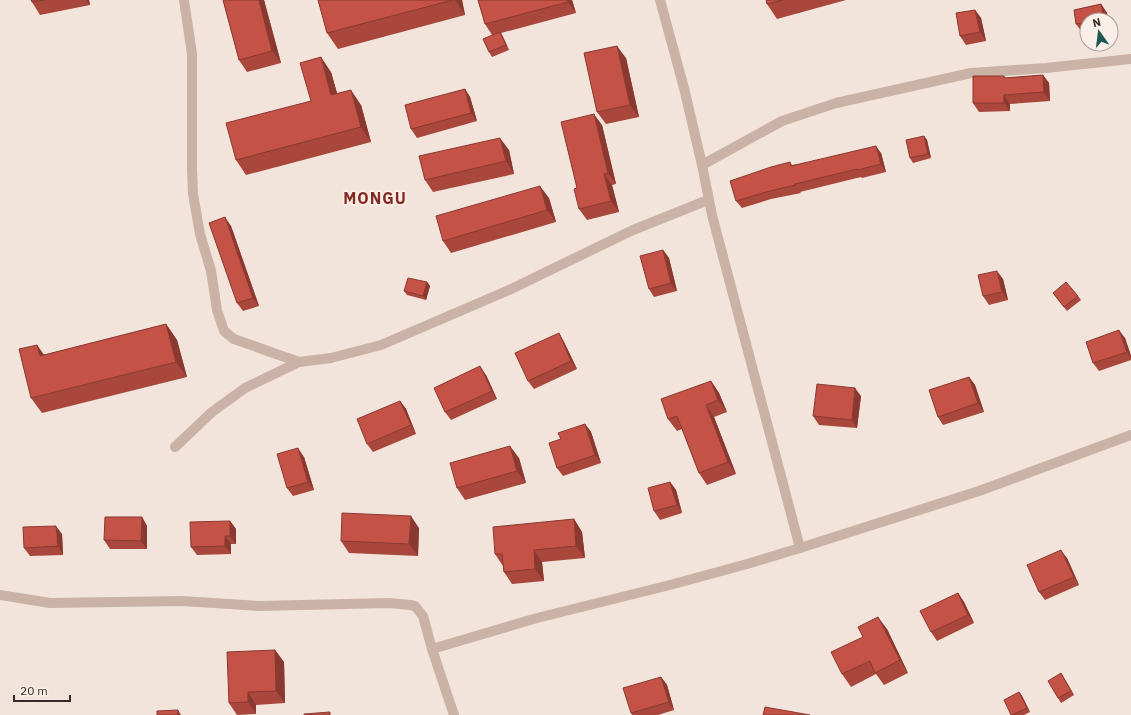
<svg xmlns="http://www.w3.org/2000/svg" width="1131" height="715" font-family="'IBM Plex Sans',sans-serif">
	<rect width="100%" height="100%" fill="#f2e4db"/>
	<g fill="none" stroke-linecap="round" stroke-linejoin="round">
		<g stroke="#cab2a7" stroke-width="10">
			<polyline points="184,0 192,54 192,169 193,194 200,234 211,271 217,310 224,331 234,339 299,362"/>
			<polyline points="660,0 684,88 702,165 712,215 800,548"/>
			<polyline points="702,165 782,121 836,103 971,73 1046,68 1131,59"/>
			<polyline points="175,447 212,412 245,388 299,362 331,358 381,345 509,290 633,230 708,200"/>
			<polyline points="0,595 50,603 182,601 259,606 389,603 410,605 415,606 423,616 432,649 537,618 670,585 747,564 800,548 979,491 1131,435"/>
			<polyline points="432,649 454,715"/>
		</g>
	</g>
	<g fill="#a9473c">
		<polygon points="31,0 89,0 90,5 40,15 32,2"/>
		<polygon points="223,0 264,0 281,63 247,72 239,60"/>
		<polygon points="318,0 462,0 465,15 338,49 327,33"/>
		<polygon points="478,0 572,0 576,13 501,33 503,37 509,50 492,57 489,52 492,35 485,24"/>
		<polygon points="766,0 846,0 777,19 767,4"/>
		<polygon points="1101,4 1107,13 1108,20 1087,20 1087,31 1082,32 1076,24 1074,10"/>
		<polygon points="975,10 981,18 986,41 966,45 960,36"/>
		<polygon points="626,58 639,117 606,124 597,112"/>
		<polygon points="331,72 337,94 361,105 371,142 246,175 236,160 311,101"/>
		<polygon points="1043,75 1049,83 1050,101 1010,104 1010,111 979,112 973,103 1004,76 1006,78"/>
		<polygon points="465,89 470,97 477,121 417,138 411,129"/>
		<polygon points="602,125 616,184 612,185 619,212 587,220 579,209 577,188"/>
		<polygon points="924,136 927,140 931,158 913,163 910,158"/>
		<polygon points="509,150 514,174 433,192 425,180"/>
		<polygon points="881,153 886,172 862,178 861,177 800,192 801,193 771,199 742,208 736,201 790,162 792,165"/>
		<polygon points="549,198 556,222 451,253 443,241"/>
		<polygon points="231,226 259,306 243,311 237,303"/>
		<polygon points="663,250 669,258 677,291 654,297 649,289"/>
		<polygon points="1003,279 1008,300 989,305 983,296"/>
		<polygon points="427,282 430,286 426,300 407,295 404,291"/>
		<polygon points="1053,293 1078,296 1081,300 1067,311"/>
		<polygon points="166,324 177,340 187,377 42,413 31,398 37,345 44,355"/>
		<polygon points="559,333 564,342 577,369 534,389 528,381"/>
		<polygon points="1125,338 1131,356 1131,360 1099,371 1093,363"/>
		<polygon points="486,375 497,399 451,420 445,412"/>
		<polygon points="969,377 975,385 984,412 943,425 938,417"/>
		<polygon points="711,381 719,393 727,412 714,417 736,474 707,485 699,473 682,429 677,431 668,419"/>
		<polygon points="861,396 857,428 819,425 813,416"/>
		<polygon points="400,401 406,409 416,434 373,452 367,444"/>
		<polygon points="585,424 591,432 601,463 563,476 557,468"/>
		<polygon points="304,457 314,490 293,496 287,488"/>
		<polygon points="519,458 526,483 465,500 457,488"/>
		<polygon points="670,482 676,490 682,513 660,520 654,511"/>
		<polygon points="142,517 147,526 147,549 110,549 104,540"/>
		<polygon points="574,519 582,532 585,558 542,562 544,581 512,584 504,572 503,566 495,554"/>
		<polygon points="230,521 236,529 236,544 231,544 231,554 197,555 191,547"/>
		<polygon points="419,528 418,556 349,553 341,541"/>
		<polygon points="62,534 63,555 30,556 24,548"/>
		<polygon points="1067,558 1079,585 1045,600 1039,592"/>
		<polygon points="958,593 964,602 974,623 937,641 931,632"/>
		<polygon points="887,629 908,673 884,685 876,674 851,687 842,674"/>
		<polygon points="275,650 284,662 285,703 256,705 256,714 237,715 229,703"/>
		<polygon points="661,677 667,685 674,710 658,715 632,715 631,713"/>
		<polygon points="1064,678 1074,695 1061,703 1058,698"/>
		<polygon points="1019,692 1022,696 1030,712 1024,715 1011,715"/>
	</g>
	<g fill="#8a3931">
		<polygon points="86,0 89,0 90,5"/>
		<polygon points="259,0 264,0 281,63 272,51"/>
		<polygon points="455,0 462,0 465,15"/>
		<polygon points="568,0 572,0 576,13 568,2"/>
		<polygon points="1101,4 1107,13 1108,20 1105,20 1104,18"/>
		<polygon points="975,10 981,18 986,41 980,32"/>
		<polygon points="500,32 503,37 509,50 506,45"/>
		<polygon points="617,46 626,58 639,117 630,105"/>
		<polygon points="321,57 331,72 342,110 331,95"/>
		<polygon points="1043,75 1049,83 1050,101 1044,92"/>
		<polygon points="465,89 470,97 477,121 471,113"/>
		<polygon points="351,90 361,105 371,142 361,127"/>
		<polygon points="1004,95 1010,104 1010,111 1004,103"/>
		<polygon points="594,114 602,125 616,184 608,173"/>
		<polygon points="924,136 927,140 931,158 928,154"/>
		<polygon points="500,138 509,150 514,174 506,161"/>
		<polygon points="876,146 881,153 886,172 881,164"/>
		<polygon points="604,174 612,185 619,212 611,201"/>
		<polygon points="540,186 549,198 556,222 547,210"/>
		<polygon points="225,217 231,226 259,306 253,298"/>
		<polygon points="663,250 669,258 677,291 671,283"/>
		<polygon points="997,271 1003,279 1008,300 1002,292"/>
		<polygon points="427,282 430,286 426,300 423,296"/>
		<polygon points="166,324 177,340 187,377 176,362"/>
		<polygon points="1119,330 1125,338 1131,356 1131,358 1127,352"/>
		<polygon points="559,333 564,342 577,369 571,361"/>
		<polygon points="37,345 48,361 40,356"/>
		<polygon points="480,366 486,375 497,399 492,391"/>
		<polygon points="969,377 975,385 984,412 978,403"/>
		<polygon points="711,381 719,393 727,412 718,400"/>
		<polygon points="855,388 861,396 857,428 852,420"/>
		<polygon points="400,401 406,409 416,434 411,425"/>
		<polygon points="706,405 714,417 736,474 728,462"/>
		<polygon points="585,424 591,432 601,463 595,455"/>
		<polygon points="510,446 519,458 526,483 517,471"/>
		<polygon points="298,448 304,457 314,490 308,482"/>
		<polygon points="670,482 676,490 682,513 677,505"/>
		<polygon points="411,516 419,528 418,556 409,544"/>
		<polygon points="142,517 147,526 147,549 141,541"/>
		<polygon points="574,519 582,532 585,558 576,546"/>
		<polygon points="230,521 236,529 236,544 230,536"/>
		<polygon points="56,526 62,534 63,555 58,546"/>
		<polygon points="225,536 231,544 231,554 225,546"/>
		<polygon points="534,550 542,562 544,581 535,569"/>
		<polygon points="1061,550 1067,558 1079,585 1074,577"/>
		<polygon points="958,593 964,602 974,623 968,615"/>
		<polygon points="878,617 887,629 908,673 900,660"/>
		<polygon points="275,650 284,662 285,703 276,691"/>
		<polygon points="1061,673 1064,678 1074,695 1071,691"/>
		<polygon points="661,677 667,685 674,710 669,702"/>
		<polygon points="248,692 256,705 256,714 248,702"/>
		<polygon points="1019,692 1022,696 1030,712 1027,708"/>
		<polygon points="178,710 181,715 178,715"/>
	</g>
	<g fill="#c55246" stroke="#8a3931">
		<polygon points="31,0 45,0 32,2"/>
		<polygon points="223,0 259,0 272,51 239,60"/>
		<polygon points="318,0 453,0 327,33"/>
		<polygon points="478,0 568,0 568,2 485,24"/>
		<polygon points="766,0 783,0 767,4"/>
		<polygon points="1101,4 1104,18 1095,20 1087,20 1087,22 1076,24 1074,10"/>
		<polygon points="975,10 980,32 960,36 956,13"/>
		<polygon points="500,32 506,45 489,52 483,39"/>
		<polygon points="617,46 630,105 597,112 584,53"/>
		<polygon points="321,57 331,95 351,90 361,127 236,160 226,123 311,101 300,63"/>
		<polygon points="1043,75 1044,92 1004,95 1004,103 973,103 973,76 1004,76 1004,78"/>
		<polygon points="465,89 471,113 411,129 405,105"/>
		<polygon points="594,114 608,173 604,174 611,201 579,209 574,189 577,188 561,122"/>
		<polygon points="924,136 928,154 910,158 906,140"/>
		<polygon points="500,138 506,161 425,180 419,156"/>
		<polygon points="876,146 881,164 857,170 857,169 795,184 795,185 766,192 736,201 730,181 771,167 790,162 791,166"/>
		<polygon points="540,186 547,210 443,241 436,216"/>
		<polygon points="225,217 253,298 237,303 209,223"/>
		<polygon points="663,250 671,283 649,289 640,256"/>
		<polygon points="997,271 1002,292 983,296 978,275"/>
		<polygon points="408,278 427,282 423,296 404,291"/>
		<polygon points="1066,282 1078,296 1064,307 1053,293"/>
		<polygon points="166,324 176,362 31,398 19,349 37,345 40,356"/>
		<polygon points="1119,330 1127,352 1093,363 1086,342"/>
		<polygon points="559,333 571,361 528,381 515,353"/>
		<polygon points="480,366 492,391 445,412 434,388"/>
		<polygon points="969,377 978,403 938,417 929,390"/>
		<polygon points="711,381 718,400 706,405 728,462 699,473 677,416 668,419 661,399"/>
		<polygon points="817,384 855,388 852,420 813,416"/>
		<polygon points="400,401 411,425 367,444 357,419"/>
		<polygon points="585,424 595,455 557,468 549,443 561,439 558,433"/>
		<polygon points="510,446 517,471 457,488 450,463"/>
		<polygon points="298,448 308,482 287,488 277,454"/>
		<polygon points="670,482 677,505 654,511 648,488"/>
		<polygon points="342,513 411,516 409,544 341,541"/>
		<polygon points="105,517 142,517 141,541 104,540"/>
		<polygon points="574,519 576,546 534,550 535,569 504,572 502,554 495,554 493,527"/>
		<polygon points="230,521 230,536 225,536 225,546 191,547 190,522"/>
		<polygon points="56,526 58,546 24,548 23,527"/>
		<polygon points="1061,550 1074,577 1039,592 1027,565"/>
		<polygon points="958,593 968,615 931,632 920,611"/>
		<polygon points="878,617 900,660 875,673 870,661 842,674 831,652 863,637 858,627"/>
		<polygon points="275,650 276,691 248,692 248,702 229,703 227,652"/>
		<polygon points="1061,673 1071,691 1058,698 1048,681"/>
		<polygon points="661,677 669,702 631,713 623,688"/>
		<polygon points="1019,692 1027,708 1011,715 1004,700"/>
		<polygon points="765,707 810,715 763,715"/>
		<polygon points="178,710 178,715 157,715 157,711"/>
		<polygon points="330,712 330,715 304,715 304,714"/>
	</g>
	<g text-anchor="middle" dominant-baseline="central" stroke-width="3.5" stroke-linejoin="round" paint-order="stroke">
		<g font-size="16" font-weight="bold" letter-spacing="1" fill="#852a21" stroke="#f9efe8">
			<text x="375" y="198">MONGU</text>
		</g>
	</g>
	<g transform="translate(1099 32) rotate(346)"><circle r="19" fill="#f9efe8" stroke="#aba09b"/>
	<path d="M0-3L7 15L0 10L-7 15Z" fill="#1d5853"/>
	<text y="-6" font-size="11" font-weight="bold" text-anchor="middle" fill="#362a28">N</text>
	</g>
	<path d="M14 695v6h56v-6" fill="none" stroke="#362a28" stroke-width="2"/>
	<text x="20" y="695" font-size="12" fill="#362a28" stroke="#f9efe8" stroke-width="3" paint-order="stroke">20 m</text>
</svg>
